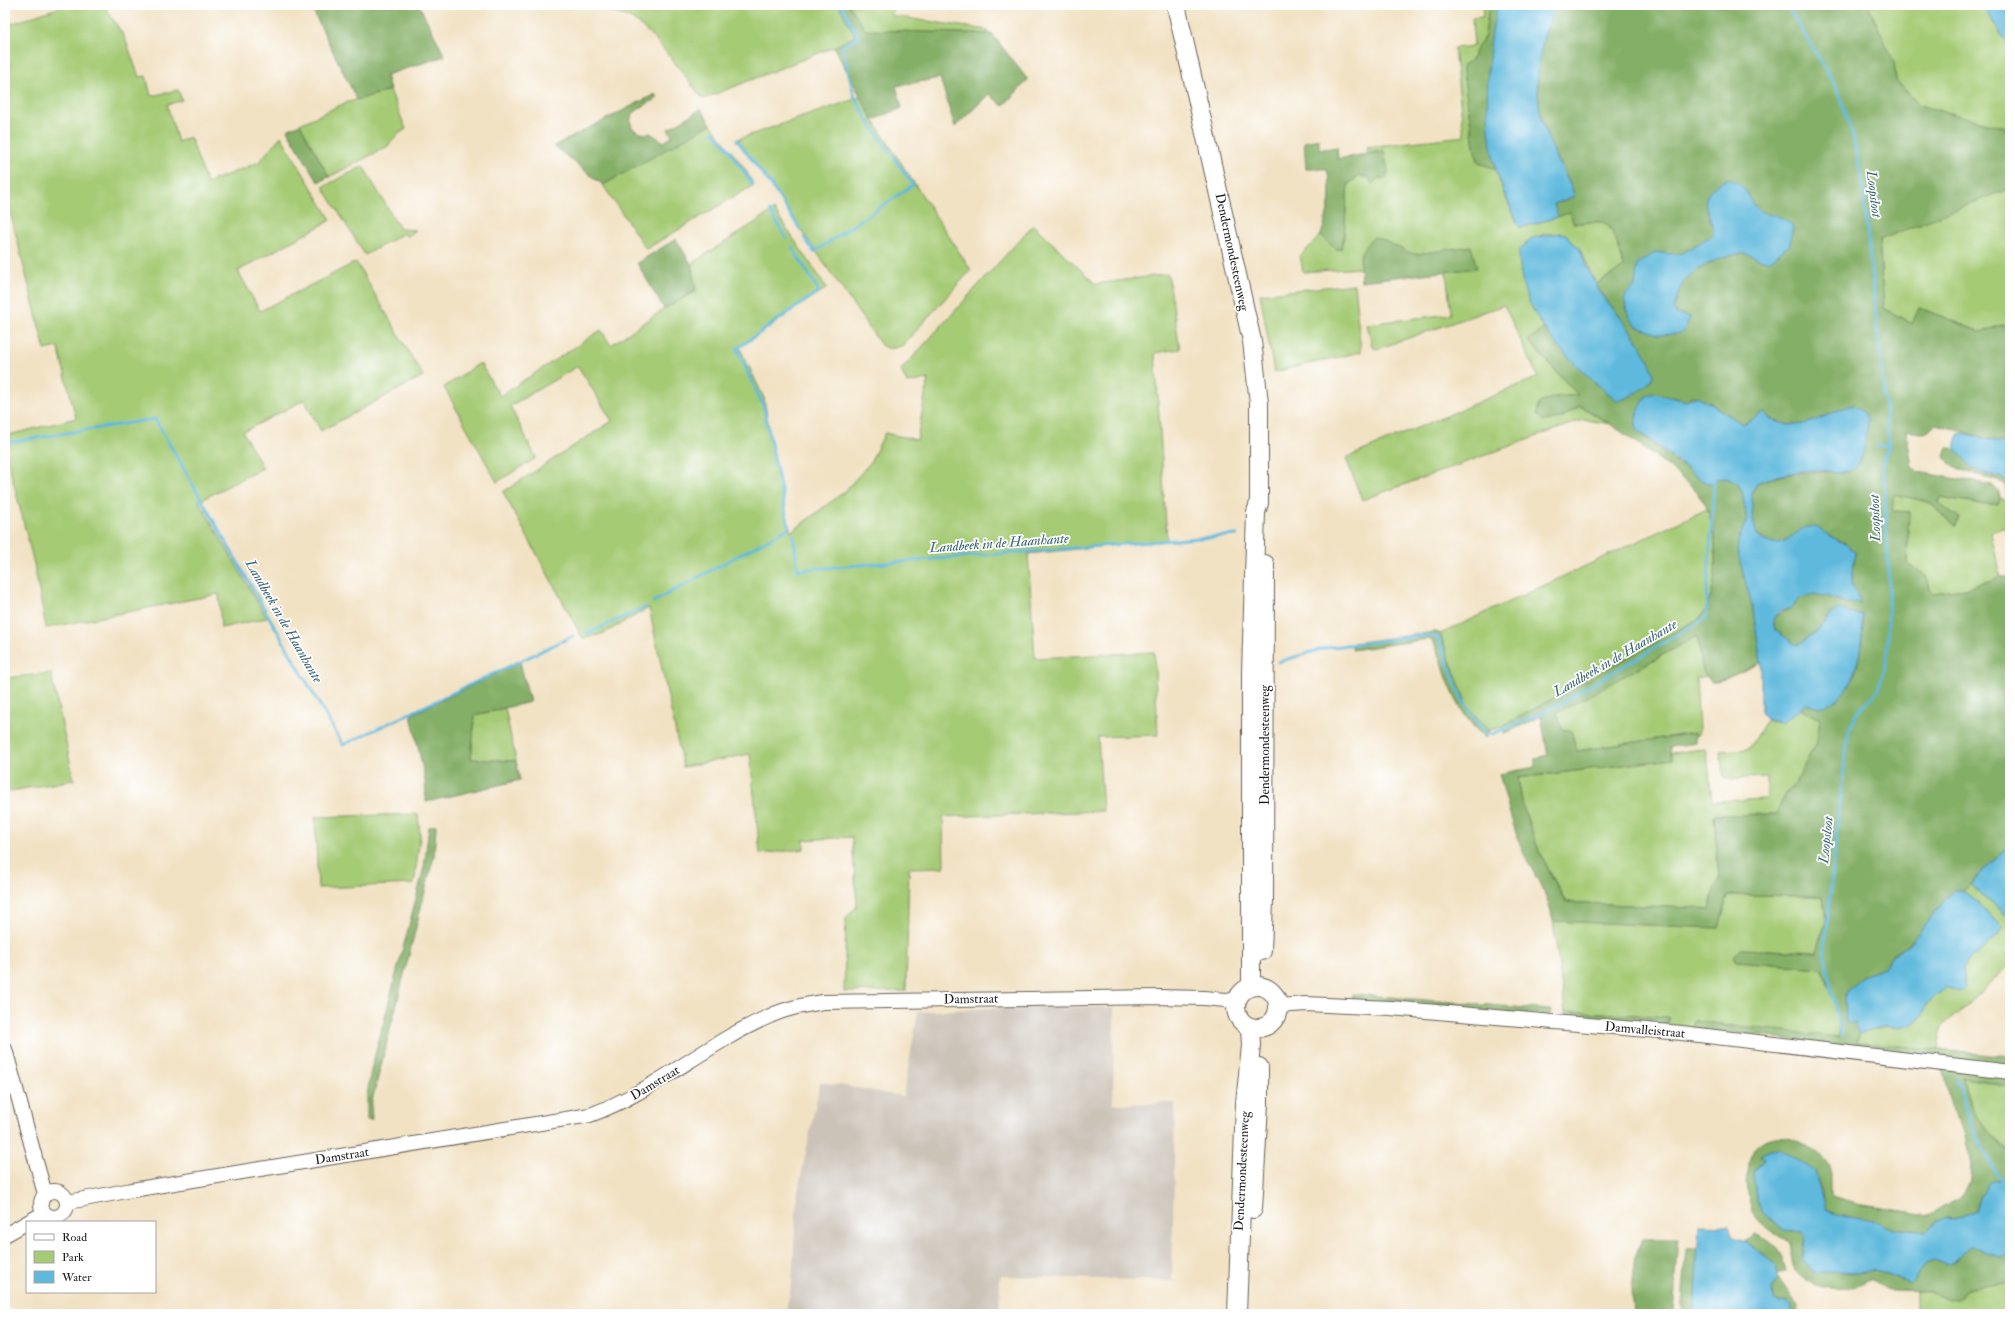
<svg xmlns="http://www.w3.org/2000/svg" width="2015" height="1319" font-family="'IM FELL Double Pica',serif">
	<rect width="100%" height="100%" fill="#fff"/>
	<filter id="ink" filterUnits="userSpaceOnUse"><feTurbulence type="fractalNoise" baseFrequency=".025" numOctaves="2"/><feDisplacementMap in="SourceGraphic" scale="8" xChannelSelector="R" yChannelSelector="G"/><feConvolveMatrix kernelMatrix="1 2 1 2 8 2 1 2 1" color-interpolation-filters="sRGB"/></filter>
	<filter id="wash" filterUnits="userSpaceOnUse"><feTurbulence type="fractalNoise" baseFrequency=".012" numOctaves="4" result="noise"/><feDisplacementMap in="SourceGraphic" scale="16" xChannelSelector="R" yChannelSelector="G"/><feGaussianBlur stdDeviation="0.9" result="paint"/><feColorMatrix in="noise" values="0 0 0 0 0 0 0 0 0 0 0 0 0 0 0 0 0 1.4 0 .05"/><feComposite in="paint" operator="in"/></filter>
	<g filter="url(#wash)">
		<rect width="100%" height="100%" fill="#f2e2c4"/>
		<polygon fill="#cbc3b8" points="1011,1007 1114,1007 1113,1104 1175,1103 1172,1281 1000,1276 999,1314 785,1314 792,1283 797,1197 820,1082 903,1096 918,1012"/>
		<g fill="#a5cb75" stroke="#607448">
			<polygon points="66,5 104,5 125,38 139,77 146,76 151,96 178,90 182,100 167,105 178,142 190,137 207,183 259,162 281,136 331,220 238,271 260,311 356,262 423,376 321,431 304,400 243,432 263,468 199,501 267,618 221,628 219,594 46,628 34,564 5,449 5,436 76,418 58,347 45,350 5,192 5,26"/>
			<path d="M597,5H839L856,36L834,47L703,99C684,76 659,39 636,22C625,13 606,13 597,5Z"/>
			<polygon points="849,5 894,5 892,16 988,30 987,34 865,30"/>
			<path d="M1482,5H1492L1488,13L1485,36L1479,45L1474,57L1463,66V72L1475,152L1479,163L1496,169L1504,194L1520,228L1570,212L1573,223C1582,224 1594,221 1602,222C1614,225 1621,256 1624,267L1596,284L1579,247L1572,242L1565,234H1546L1533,238L1528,299L1544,329L1528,341L1578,395L1554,397L1539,403L1537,415L1561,418L1580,406L1610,424L1587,420L1579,421L1362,500L1346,458L1538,377L1504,305L1377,349L1372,346L1367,324L1451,314L1446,272L1477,268L1408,253L1401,249L1360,253L1361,268L1303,272L1300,256L1321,235L1335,249H1341L1344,237L1348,184L1360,176L1385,179L1388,172L1384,151L1368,153L1367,147L1464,136L1454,48L1474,46L1472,18L1483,17Z"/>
			<polygon points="1868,5 1982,5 2003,37 2010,43 2010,129 1919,105 1896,80 1894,62"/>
			<polygon points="390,90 406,129 397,135 387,147 329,177 300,124 345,103"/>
			<path d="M861,97L873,120L971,270L903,345C894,349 889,350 881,345L738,139Z"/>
			<polygon points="711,124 745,169 754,185 646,249 603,185"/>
			<polygon points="363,166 400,229 416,230 407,237 404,233 365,255 323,187"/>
			<polygon points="2010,188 2010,327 2005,324 1980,332 1919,307 1912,324 1884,308 1879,240"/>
			<polygon points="774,210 827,288 739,346 764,398 774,458 791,532 844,492 870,463 885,433 917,440 928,379 907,383 901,370 1033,225 1096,284 1168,274 1180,349 1155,353 1167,540 1028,554 1035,658 1154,652 1158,735 1098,737 1103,811 943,817 944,867 909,868 906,991 844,992 846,918 857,906 852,837 804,840 804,849 760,854 750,754 683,767 649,608 604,633 583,639 503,492 612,421 578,366 510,406 536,458 497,482 444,387 480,363 500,396 601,330 611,345 664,309 696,291 691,264"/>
			<polygon points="1354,284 1361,352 1274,372 1260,294"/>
			<polygon points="1894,494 1928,502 1944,516 1959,517 1938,503 1940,497 1981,504 1999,504 2000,498 2010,502 2010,509 2005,513 2008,526 1991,532 2000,577 1965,589 1933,593 1930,589 1927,577 1907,563 1909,512 1892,511"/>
			<path d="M1707,509C1717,538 1719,572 1710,602C1708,607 1703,613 1700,618L1501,727L1490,730L1476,717L1466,703L1440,634Z"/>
			<polygon points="1697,635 1703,671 1707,676 1696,678 1699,729 1698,735 1695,735 1694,733 1577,751 1571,731 1562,729 1557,713"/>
			<polygon points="51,673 74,780 5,792 5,678"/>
			<polygon points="505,708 516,761 471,759 475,715"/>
			<path d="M1800,709L1820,719L1817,741L1795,784L1783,797L1777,814L1714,815L1719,880L1712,895L1710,909L1566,902L1539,851L1523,807L1518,778L1672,759L1671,753L1705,749L1707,752L1712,801L1767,799V777L1724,779L1720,751L1749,749L1767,720C1781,726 1789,718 1800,709Z"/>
			<polygon points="418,814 420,836 414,884 318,888 315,817"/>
			<path d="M1970,884L2005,915L2010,908V964L1967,1006L1942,1026L1938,1050L1856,1042L1860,1034L1887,1026L1900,1028L1922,1016C1925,1002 1936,996 1947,987L1956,991L1963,975L1962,970L1969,959L2000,934L2002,927L1963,890Z"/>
			<path d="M1728,895L1823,896L1826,921L1817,952L1741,949L1738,961L1821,968C1830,985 1841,1018 1839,1038L1694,1021L1692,1028L1667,1025L1669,1017L1565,1011L1553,921L1719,928Z"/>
			<path d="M1963,1078L1984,1081L2010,1088V1152C1986,1130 1968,1112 1963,1078Z"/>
			<polygon points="2010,1282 2010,1314 1917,1314 1917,1292 1930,1292 1948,1300 1958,1299 1967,1289 1974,1286"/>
		</g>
		<g fill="#84af66" stroke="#506641" fill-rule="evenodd">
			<polygon points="310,5 419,5 445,56 386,75 390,90 357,100"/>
			<polygon points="839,5 849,5 865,30 992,34 1028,80 1003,106 989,94 955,127 940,78 896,86 902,108 873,120 834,47 855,36"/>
			<path d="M1492,5H1497C1486,55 1484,119 1496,169L1479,163L1475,152L1463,72V66L1474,57V52L1485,36L1488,12Z"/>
			<path d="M1556,5H1868L1894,62L1896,80L1919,105L2010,129V188L1879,240L1884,308L1912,324L1919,307L1980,332L2005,324L2010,327V445L1936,424C1924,437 1921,433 1906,430L1912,466L1918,472L1992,485C1999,491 2001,495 1999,504H1981L1940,497L1938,503L1959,517L1956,527L1929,502L1894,494L1892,511L1909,512L1907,563L1927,577L1930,589L1933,593L1965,589L2000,577H2010V845L1963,890H1953L1912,941L1891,956L1886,967L1863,976L1847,1023H1855L1860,1034L1856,1042L2010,1057V1066L1692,1028L1694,1021L1839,1037C1841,1018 1830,985 1821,968L1737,961L1734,956L1741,949L1817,952L1826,921L1823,896L1728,895L1719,928L1553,921C1549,895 1536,879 1525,856C1513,830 1507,801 1499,774L1535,767V758L1548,755L1541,716L1504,734L1501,727L1700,618C1703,613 1708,608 1709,602C1718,577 1718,531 1706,506C1693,479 1609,421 1580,406L1561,418L1544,421L1537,415L1539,403L1554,397L1578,395L1528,340L1544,329L1596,384L1629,397L1652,379C1648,367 1645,352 1638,341C1625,321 1607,305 1596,284L1624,267C1621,256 1614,224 1602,222C1594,221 1582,224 1573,223L1570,212L1558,217L1554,204L1575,196C1566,173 1551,150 1544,127C1532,85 1538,44 1556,5ZM1664,395L1686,401L1693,396L1711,403L1723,412L1743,424L1764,413C1791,436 1816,421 1843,408L1845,473C1811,469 1790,473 1758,482C1756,485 1753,490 1752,493C1748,511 1752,544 1775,543C1786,543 1796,533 1805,527L1846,543L1855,552L1852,584L1845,603C1833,598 1812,589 1800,598C1797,601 1795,606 1791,608C1784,612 1779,612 1773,619L1775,630L1797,645C1811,636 1821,628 1831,613L1863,615C1863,631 1860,668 1851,680C1844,690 1829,699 1819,707L1806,704L1800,709L1820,719L1817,741L1795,784L1783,797L1777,814L1714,815L1719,880L1712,895L1710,909L1565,902L1539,851L1523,807L1518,778L1672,759L1670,747L1695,743V733L1577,751L1571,731L1562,729L1557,713L1697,636L1703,671L1711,682L1725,679L1761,663L1753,609L1739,538L1747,520L1742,491L1737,483L1726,478L1717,479L1678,464L1637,430Z"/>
			<path d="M655,94L657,98C651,102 638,108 633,114C625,127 639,136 650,133L664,142L672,136L668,129L701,109L711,124L603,185L554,146Z"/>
			<polygon points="300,124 329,177 318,182 287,130"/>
			<path d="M1319,139V150L1337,147L1338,159L1384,151L1388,172L1385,179L1380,177L1372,184L1368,177L1360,176L1348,184L1344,237L1341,249H1335L1321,235C1329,209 1333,196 1327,169H1306L1304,142Z"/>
			<path d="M1374,237C1389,240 1401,252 1416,254L1471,246L1477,268L1361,281C1360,260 1357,252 1374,237Z"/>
			<polygon points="676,239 691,264 696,291 664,309 637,263"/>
			<path d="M1947,448H1953C1956,452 1959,453 1963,456C1969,460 1972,468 1981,472C1992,477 2000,474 2010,483V502L2008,501L2005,484C1991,476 1949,472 1944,456Z"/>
			<path d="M1435,632L1440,634L1466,703L1476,717L1490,730L1485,738C1453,709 1449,679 1433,641L1428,639L1352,650L1353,643Z"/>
			<polygon points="520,662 530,702 475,715 471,759 516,761 520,780 426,802 425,779 411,715"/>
			<polygon points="436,825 434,856 371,1105 372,1120 367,1120 367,1096 371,1070 424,868 429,827"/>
			<polygon points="1352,994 1551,1010 1550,1015 1351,1001"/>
			<polygon points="1565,1011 1669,1017 1667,1025 1564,1017"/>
			<path d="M1942,1068L2010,1076V1088L1984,1081L1963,1078C1968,1112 1986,1130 2010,1152V1177L1989,1182L1980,1198L1976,1211L1954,1220L1945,1219L1927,1231L1898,1230L1888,1227L1874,1220L1836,1214L1825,1210C1822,1202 1823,1193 1820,1186C1812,1164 1795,1161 1779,1149L1760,1156L1764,1158L1754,1172L1757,1200L1763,1214L1783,1230L1802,1232L1804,1236L1802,1252L1813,1272L1859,1273L1874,1270L1888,1274L1910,1284C1919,1276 1922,1265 1933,1260C1962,1271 1951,1256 1971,1244L2001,1258L2010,1254V1282L1967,1289L1958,1299L1948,1300L1930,1292L1893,1291L1886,1289L1870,1279C1864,1281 1859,1286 1853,1287C1835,1291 1804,1287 1794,1268C1791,1262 1792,1251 1790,1244C1779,1234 1762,1229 1755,1216C1748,1203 1746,1185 1748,1171C1749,1166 1749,1160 1751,1155C1752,1151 1756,1147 1760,1144C1782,1124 1814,1149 1830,1165V1193L1832,1197L1857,1204L1929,1215L1960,1198L1971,1180L1972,1166L1965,1131L1951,1106Z"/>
			<path d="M1754,1234C1774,1243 1782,1250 1786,1272L1778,1275C1775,1259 1758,1250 1745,1242Z"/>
			<polygon points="1642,1238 1679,1238 1673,1314 1634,1314 1632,1290 1636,1255"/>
			<polygon points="1687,1248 1698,1248 1694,1314 1681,1314"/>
			<polygon points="1779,1280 1788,1293 1799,1306 1798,1314 1792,1314 1792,1305 1783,1302 1777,1303 1773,1300 1772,1288"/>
		</g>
		<g fill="#5fb9dd" stroke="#3e6a7c">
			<path d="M1497,5H1556C1538,44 1532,85 1544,127C1551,150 1566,174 1575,196L1554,204L1558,217L1520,228C1511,208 1502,190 1496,169C1483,122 1486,52 1497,5Z"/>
			<polygon points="1982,5 2010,5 2010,43 2003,37"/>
			<path d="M1728,179C1751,185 1746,202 1762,212C1768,215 1775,215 1780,217C1785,218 1789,223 1793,226L1790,245C1783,249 1777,257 1770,260C1761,263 1751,253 1741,254C1725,254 1688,271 1682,285C1678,293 1676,301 1674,309L1676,314L1690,317L1685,330L1678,334L1659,335L1636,326L1629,318L1624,300L1627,293L1635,286L1637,264L1656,252L1670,254L1682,253L1713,235C1714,224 1708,217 1706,207C1703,192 1716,184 1728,179Z"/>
			<path d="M1559,233L1566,234L1572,242L1579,247L1588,270L1604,299L1620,316L1639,343L1648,358L1654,374C1648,388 1631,397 1618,401C1585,376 1544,338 1528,299C1521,284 1520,267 1519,251L1532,238Z"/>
			<path d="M1655,393L1686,401L1697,396C1714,404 1727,416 1743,424L1764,413C1796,440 1821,414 1853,405L1860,409L1868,418C1867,431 1865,459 1855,468C1844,476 1830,470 1818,470C1798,470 1777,476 1758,482L1752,493V515L1757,535L1764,541L1775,543L1785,541L1805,527H1816L1839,541L1846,543L1855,551L1852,584L1861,604L1845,603L1834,598L1814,594L1800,598L1792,608L1780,611L1773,619L1775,630L1797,645C1805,640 1813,635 1820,628C1827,622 1830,615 1837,609L1863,615C1863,643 1857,692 1828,705C1821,708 1813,706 1806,704L1782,723L1767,720L1761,712V663L1753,609L1737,550L1739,538L1747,520L1742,491L1737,483L1726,478L1717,479L1714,485L1703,481L1637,430C1633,417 1640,407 1647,395Z"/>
			<path d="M1964,433L2010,445V483C1999,473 1984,476 1973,468C1966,463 1965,457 1958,453C1953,448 1957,440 1959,434Z"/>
			<polygon points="2010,845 2010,908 2005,915 1970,884"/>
			<path d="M1953,890H1963L2002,927L2000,934L1969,959L1962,970L1965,987L1960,992L1947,987C1936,996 1925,1002 1922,1016L1910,1025L1900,1028L1887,1026L1860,1034L1855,1023H1846L1845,1000L1847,991L1863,976L1886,967L1891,957L1912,941Z"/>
			<path d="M1779,1149L1815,1171L1825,1210L1837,1214L1874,1220L1888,1227L1898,1230L1927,1231L1935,1222L1945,1219L1954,1220L1976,1211L1980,1198L1989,1182L2010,1177V1254L2001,1258L1971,1245C1961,1250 1958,1261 1947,1265L1933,1260C1922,1265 1919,1276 1910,1284L1888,1274L1874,1270L1859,1273L1813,1272L1802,1260L1804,1236L1802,1232L1783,1230L1763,1214L1757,1200L1754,1172L1764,1158L1760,1155L1770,1150Z"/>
			<polygon points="1699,1225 1729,1226 1732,1236 1745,1242 1766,1256 1776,1267 1779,1280 1772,1288 1773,1300 1777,1303 1787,1302 1792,1305 1792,1314 1694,1314"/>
		</g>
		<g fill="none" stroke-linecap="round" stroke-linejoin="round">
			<g stroke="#5fb9dd" stroke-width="3">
				<polyline points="1787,5 1838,90 1853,137 1862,179 1889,445 1883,460 1889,579 1887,660 1877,692 1859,710 1849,730 1839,808 1824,956 1842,1035"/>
				<polyline points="713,131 728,148 752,184"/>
				<polyline points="737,140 771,185 800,229"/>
				<polyline points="770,211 787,239"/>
				<polyline points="804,237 814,252 913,185 865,116 854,95 842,46 859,38 841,5"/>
				<polyline points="5,443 155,419 343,745 573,636"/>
				<polyline points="1877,446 1889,445"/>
				<polyline points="793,535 798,570 1237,535"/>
				<polyline points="653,602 789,528 763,405 737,349 819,291 792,247"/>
				<polyline points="586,633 593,631 646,607"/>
				<polyline points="1278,662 1325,648 1427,635 1438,638 1461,697 1485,734 1492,734 1545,712 1706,618 1714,482"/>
				<path d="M1957,1080C1969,1117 1980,1150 2003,1182"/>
			</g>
		</g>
	</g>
	<g filter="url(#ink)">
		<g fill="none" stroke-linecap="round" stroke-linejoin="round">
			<g stroke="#676157" stroke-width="16">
				<g id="minor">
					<polyline points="1278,1006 1306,1004 1390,1008 1682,1033 2010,1072"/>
					<polyline points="5,1049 45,1194"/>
					<circle cx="54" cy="1204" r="13"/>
					<path d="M68,1202L132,1190L590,1115C655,1091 707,1043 770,1016C787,1008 805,1005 823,1002L1159,997L1204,998L1237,1001"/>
					<polyline points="5,1235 44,1213"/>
				</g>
			</g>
			<g stroke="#676157" stroke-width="20">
				<g id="major">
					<polyline points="1176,5 1252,341 1259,403 1259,503 1256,512 1251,673 1251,987"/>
					<polyline points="1262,951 1264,902 1265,564"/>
					<circle cx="1257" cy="1007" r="21"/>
					<polyline points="1253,1209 1259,1104 1259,1067"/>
					<polyline points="1237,1314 1245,1103 1251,1046 1250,1027"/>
				</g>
			</g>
			<use href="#minor" stroke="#fff" stroke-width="14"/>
			<use href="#major" stroke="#fff" stroke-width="18"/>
		</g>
	</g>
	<g text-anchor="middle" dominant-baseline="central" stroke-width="3.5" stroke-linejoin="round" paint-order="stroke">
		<g font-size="13" fill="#1c1c1c" stroke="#fff">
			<text transform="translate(1232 252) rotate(78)">Dendermondesteenweg</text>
			<text transform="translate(1265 745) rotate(-90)">Dendermondesteenweg</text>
			<text transform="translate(971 999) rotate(-1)">Damstraat</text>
			<text transform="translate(1645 1030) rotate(5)">Damvalleistraat</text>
			<text transform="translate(655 1083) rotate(-31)">Damstraat</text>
			<text transform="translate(342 1156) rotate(-9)">Damstraat</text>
			<text transform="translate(1242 1171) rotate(-87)">Dendermondesteenweg</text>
		</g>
		<g font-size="14" font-style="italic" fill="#3a6373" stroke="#fff">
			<text transform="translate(1874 194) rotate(83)">Loopsloot</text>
			<text transform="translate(1875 518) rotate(-92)">Loopsloot</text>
			<text transform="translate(999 543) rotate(-4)">Landbeek in de Haanhante</text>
			<text transform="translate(284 621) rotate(60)">Landbeek in de Haanhante</text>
			<text transform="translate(1615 658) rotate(-30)">Landbeek in de Haanhante</text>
			<text transform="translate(1826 840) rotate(-84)">Loopsloot</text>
		</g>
	</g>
	<rect width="2015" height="1319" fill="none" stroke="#fff" stroke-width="20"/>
	<rect x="26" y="1221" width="130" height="72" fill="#ffffff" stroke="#a4a4a4"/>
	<rect x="34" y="1234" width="20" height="6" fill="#ffffff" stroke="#a4a4a4"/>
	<text x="62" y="1241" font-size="12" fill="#1c1c1c">Road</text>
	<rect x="34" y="1251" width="20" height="12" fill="#a5cb75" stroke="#a4a4a4"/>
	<text x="62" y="1261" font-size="12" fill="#1c1c1c">Park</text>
	<rect x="34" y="1271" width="20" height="12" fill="#5fb9dd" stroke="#a4a4a4"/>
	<text x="62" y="1281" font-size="12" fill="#1c1c1c">Water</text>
</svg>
